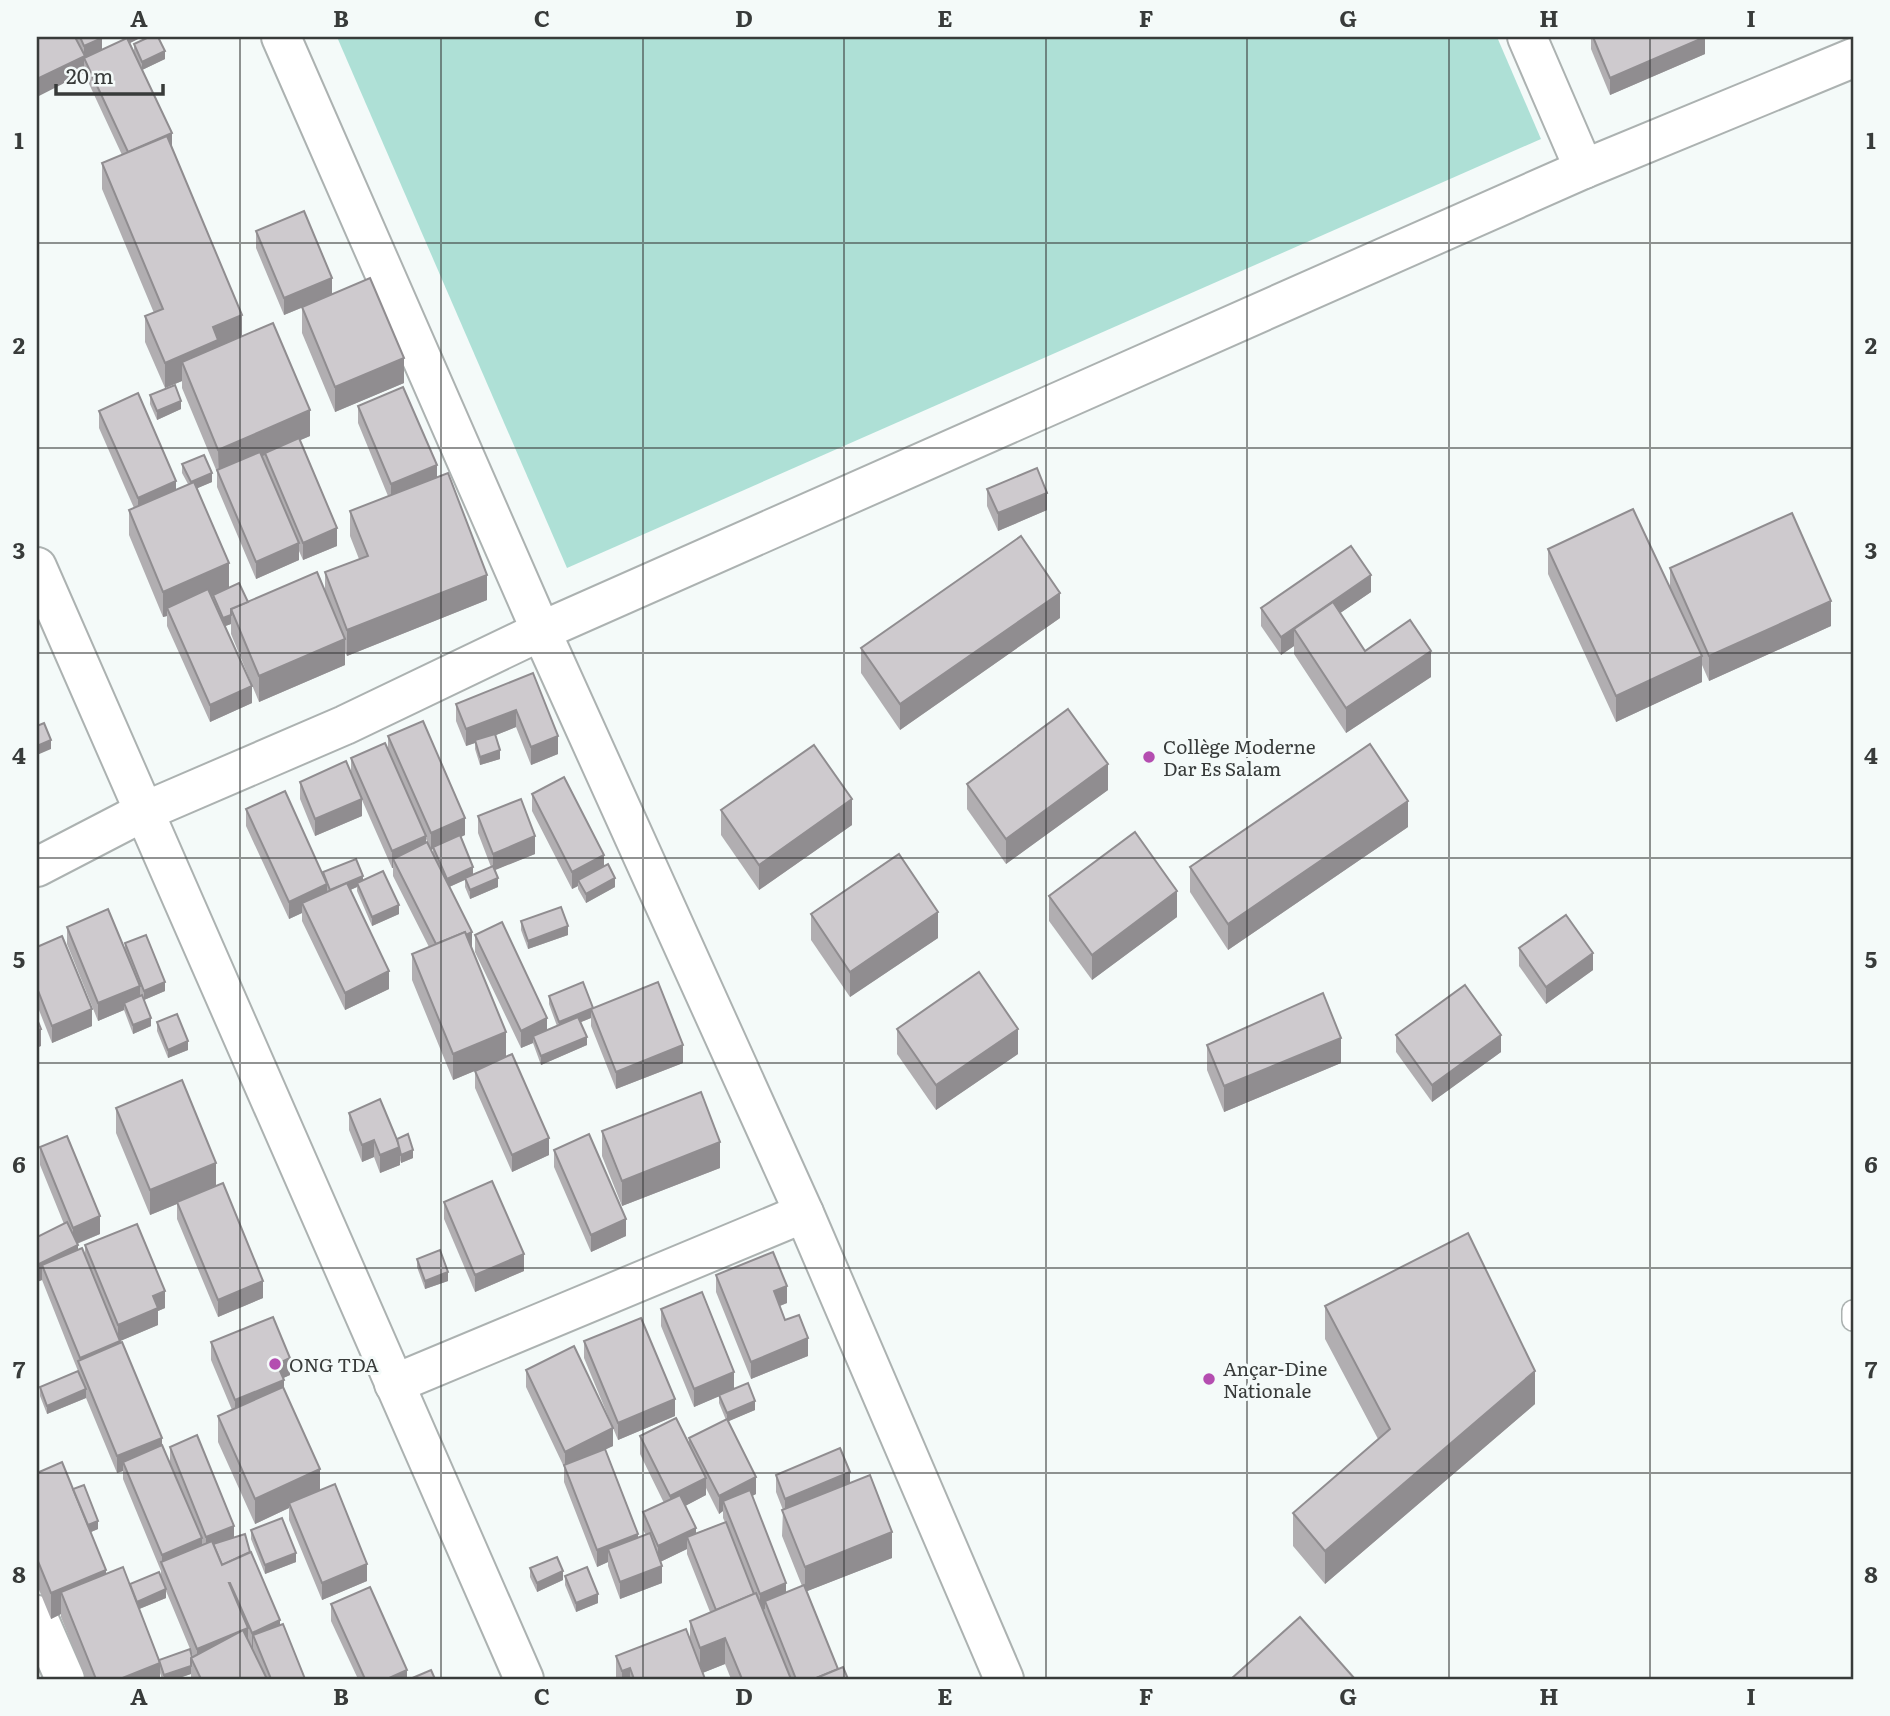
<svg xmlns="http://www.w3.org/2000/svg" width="1890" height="1716" font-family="Literata,serif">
	<rect width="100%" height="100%" fill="#f4faf9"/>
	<polygon fill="#aee0d6" points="337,37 1497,37 1541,139 567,568"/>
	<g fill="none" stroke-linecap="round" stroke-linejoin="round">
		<g stroke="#acb2b1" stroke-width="24">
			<polyline id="lane" points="1853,1311 1853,1320"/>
		</g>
		<g stroke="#acb2b1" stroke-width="42">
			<g id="street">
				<polyline points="281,37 541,631 804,1213 1004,1679"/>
				<polyline points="1527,37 1584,169"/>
				<polyline points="37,867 143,812"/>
				<polyline points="394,1384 804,1213"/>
				<polyline points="37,1615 65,1679"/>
			</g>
		</g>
		<g stroke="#acb2b1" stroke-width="42">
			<g id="secondary">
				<polyline points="37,567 524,1679"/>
				<polyline points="143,812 345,725 541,631 1584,169 1853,58"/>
			</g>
		</g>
		<use href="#lane" stroke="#fff" stroke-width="21"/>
		<use href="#street" stroke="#fff" stroke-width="38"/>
		<use href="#secondary" stroke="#fff" stroke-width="38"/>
	</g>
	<g fill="#b1aeb1" fill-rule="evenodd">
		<polygon points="37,37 102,37 102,50 126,39 125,37 142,37 130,43 134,51 134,44 165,59 142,70 172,147 242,337 310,436 300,440 337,546 303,560 299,551 299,560 256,579 217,487 217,472 182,388 182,381 165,388 145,342 145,316 154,313 102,189 102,163 122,155 84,73"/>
		<polygon points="1591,37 1705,37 1705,54 1610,95 1591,49"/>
		<polygon points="256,231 332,295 404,383 335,412 302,333 302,307 306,306 284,315 256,248"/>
		<polygon points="150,395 181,409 157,420 150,404"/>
		<polygon points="358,406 437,477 487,600 347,656 345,652 345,665 259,702 231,634 231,624 225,626 252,703 210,722 167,626 167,616 163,617 129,535 129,510 134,508 99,428 99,411 176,490 188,484 182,473 182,464 212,482 197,488 229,588 248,602 325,591 325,572 359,559 350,536 350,511 388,496 358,423"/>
		<polygon points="987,489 1047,510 998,531 987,506"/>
		<polygon points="1548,549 1670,588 1670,568 1831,626 1709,681 1702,665 1702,682 1616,722 1548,574"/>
		<polygon points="1371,592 1340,613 1365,651 1431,677 1346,733 1294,654 1294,646 1281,655 1261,626 1261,608"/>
		<polygon points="1060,618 900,730 861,673 861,648"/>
		<polygon points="533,673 558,754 531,765 516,727 496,735 500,759 480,765 475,749 475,743 466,746 456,721 456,704"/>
		<path d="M388,736L465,835L461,837L473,874L491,867L478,833V816L535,854L494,870L498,887L470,899L465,887V880L449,887L472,949L506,1057L549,1155L512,1172L475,1088V1071L498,1061L453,1080L412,980V954L429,947L393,876V868H392L362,800V816L315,836L300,799V782L351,774V758L388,750ZM426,839L431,850L433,849V855L426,842Z"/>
		<polygon points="967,784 1108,790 1006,864 967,809"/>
		<polygon points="532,794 604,866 615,887 586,903 578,889 578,886 572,889 532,811"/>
		<polygon points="246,809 323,873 363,880 399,914 372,926 357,891 357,887 350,890 389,989 345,1010 302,921 302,913 289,919 246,826"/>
		<polygon points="721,810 852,825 759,890 721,835"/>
		<polygon points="1408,827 1228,950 1190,892 1190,867"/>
		<polygon points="1049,896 1177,917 1092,980 1049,921"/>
		<polygon points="811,914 938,938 850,997 811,940"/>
		<polygon points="521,921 568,935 528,949 521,930"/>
		<polygon points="67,927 125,949 125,943 165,991 144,1000 151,1026 133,1034 124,1010 98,1021 67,944"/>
		<polygon points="475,935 547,1030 557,1026 549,1004 549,996 593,1008 683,1063 616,1089 591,1026 591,1018 581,1022 587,1045 541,1065 533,1043 521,1048 475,952"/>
		<polygon points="37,947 92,1026 52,1043 37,1005"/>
		<polygon points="1519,948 1593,970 1546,1004 1519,966"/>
		<polygon points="157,1022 188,1050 168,1058 157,1031"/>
		<polygon points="897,1029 1018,1054 936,1110 897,1054"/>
		<polygon points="1396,1035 1501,1052 1432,1102 1396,1052"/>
		<polygon points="1207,1045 1341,1063 1224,1112 1207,1070"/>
		<polygon points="116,1108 216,1186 263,1298 218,1317 177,1219 177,1204 150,1215 116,1133"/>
		<polygon points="349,1113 397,1139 413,1158 401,1163 400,1160 400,1165 380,1173 374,1157 362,1162 349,1130"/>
		<polygon points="602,1131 720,1168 622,1206 602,1156"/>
		<path d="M40,1147L100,1234L77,1244L78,1249L85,1256V1245L165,1308L158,1311V1325L120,1341V1343L162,1445L170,1463V1447L234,1538L250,1552L280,1625L305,1679H191V1674L176,1679H162L160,1673V1679H86L61,1617V1614L51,1619L37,1585V1473L73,1489L98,1529L91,1532L106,1574L130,1584L161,1577V1571L123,1479V1471L117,1473L86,1398L47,1414L40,1396V1387L78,1371L42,1280L37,1282V1237L64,1224L40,1165ZM166,1591L193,1656L192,1657L159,1660L139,1609L166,1598Z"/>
		<polygon points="554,1150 626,1236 591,1252 554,1167"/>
		<polygon points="444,1202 524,1271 475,1292 444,1219"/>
		<polygon points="417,1259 448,1281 425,1289 417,1267"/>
		<polygon points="716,1275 787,1303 780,1306 785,1320 808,1356 751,1379 716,1292"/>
		<polygon points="1325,1306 1535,1404 1325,1584 1293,1546 1293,1513 1378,1439 1325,1339"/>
		<path d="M661,1309L755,1410L728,1421L756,1494L752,1496L786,1592L802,1586L782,1536L783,1510L776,1492V1475L850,1483L892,1558L807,1591L838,1669L848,1679H731L725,1664L702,1673L705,1679H616V1656L690,1639V1621L710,1612L687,1554V1549L660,1562L662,1583L620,1599L608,1566V1562L597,1567L564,1482V1467L526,1387V1370L613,1446L605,1449L638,1537L646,1535L643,1530V1512L664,1503L640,1454V1436L689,1446V1438L726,1420L719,1403V1396L694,1407L661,1326ZM706,1488L719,1514L723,1511V1518L725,1522L696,1533L685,1506L706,1495Z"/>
		<polygon points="584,1341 675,1416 618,1440 584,1358"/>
		<polygon points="211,1342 290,1375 283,1378 284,1389 320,1490 367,1581 322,1600 289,1520 289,1508 255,1524 218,1442 218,1416 232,1410 211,1360"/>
		<polygon points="251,1530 296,1562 265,1574 251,1539"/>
		<polygon points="530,1568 563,1580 537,1592 530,1577"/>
		<polygon points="565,1576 598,1603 576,1612 565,1585"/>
		<polygon points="331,1604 407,1679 358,1679 331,1621"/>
	</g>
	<g fill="#908d90">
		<polygon points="128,37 142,37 128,44"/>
		<polygon points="1705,37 1705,54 1610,95 1610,78"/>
		<polygon points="102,38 102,55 84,58 84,73 37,97 37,79 84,56 84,46"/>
		<polygon points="165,51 165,59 142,70 142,62"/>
		<polygon points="172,133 172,150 129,153"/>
		<polygon points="332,278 332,295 284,315 284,298"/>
		<polygon points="242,315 242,340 182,362 182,381 165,388 165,363 213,327"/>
		<polygon points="404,358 404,383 335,412 335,387"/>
		<polygon points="181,401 181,409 157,420 157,411"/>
		<polygon points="310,410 310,436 266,455 265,453 265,455 219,475 218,450"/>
		<polygon points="437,465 437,482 391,502 391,484"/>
		<polygon points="212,473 212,482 191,491 191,482"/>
		<polygon points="176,481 176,499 138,516 138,498"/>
		<polygon points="1047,493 1047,510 998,531 998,513"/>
		<polygon points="337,528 337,546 303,560 303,543"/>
		<polygon points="299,543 299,560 256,579 256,562"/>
		<polygon points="229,563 229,589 169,614 167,608 167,616 163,617 163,592"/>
		<polygon points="487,575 487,600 347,656 347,630"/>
		<polygon points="1371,575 1371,592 1301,640 1294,629 1294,646 1281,655 1281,637"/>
		<polygon points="1060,593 1060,618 900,730 900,704"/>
		<polygon points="1831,601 1831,626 1709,681 1709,656"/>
		<polygon points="231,615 231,624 223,627 223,618"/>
		<polygon points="345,639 345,665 259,702 259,676"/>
		<polygon points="1431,651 1431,677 1346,733 1346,708"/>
		<polygon points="1702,656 1702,682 1616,722 1616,696"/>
		<polygon points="252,686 252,703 210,722 210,705"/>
		<polygon points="516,710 516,727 476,743 475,740 475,743 466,746 466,729"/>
		<polygon points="558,736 558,754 531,765 531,747"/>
		<polygon points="51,740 51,749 37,755 37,746"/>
		<polygon points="500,750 500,759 480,765 480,757"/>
		<polygon points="1108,764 1108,790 1006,864 1006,839"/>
		<polygon points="362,799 362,816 315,836 315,819"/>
		<polygon points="852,799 852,825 759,890 759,865"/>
		<polygon points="1408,801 1408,827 1228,950 1228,924"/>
		<polygon points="465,818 465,835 431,850 431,833"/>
		<polygon points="426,836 426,853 393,859 393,868 392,868 392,851"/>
		<polygon points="535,836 535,854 493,871 493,854"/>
		<polygon points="604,855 604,872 578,880 578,886 572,889 572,872"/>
		<polygon points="473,867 473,876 447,888 447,879"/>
		<polygon points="363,876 363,885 357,883 357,887 330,899 330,890"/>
		<polygon points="498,878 498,887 470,899 470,890"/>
		<polygon points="615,878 615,887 586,903 586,894"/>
		<polygon points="327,884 327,901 302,903 302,913 289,919 289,902"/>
		<polygon points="1177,891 1177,917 1092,980 1092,955"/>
		<polygon points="399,905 399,914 372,926 372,917"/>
		<polygon points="938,912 938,938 850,997 850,972"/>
		<polygon points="568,926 568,935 528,949 528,941"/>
		<polygon points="472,932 472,949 439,949"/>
		<polygon points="1593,953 1593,970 1546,1004 1546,987"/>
		<polygon points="389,971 389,989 345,1010 345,993"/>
		<polygon points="165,982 165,991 144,1000 144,991"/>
		<polygon points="140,986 140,1003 124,1003 124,1010 98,1021 98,1003"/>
		<polygon points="92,1009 92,1026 52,1043 52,1026"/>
		<polygon points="591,1009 591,1018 559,1031 559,1022"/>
		<polygon points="151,1018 151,1026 133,1034 133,1025"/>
		<polygon points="547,1018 547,1036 533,1036 533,1043 521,1048 521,1031"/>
		<polygon points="41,1029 41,1046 37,1048 37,1030"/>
		<polygon points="1018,1029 1018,1054 936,1110 936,1085"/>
		<polygon points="506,1032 506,1058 453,1080 453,1054"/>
		<polygon points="1501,1035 1501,1052 1432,1102 1432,1085"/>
		<polygon points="587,1037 587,1045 541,1065 541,1056"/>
		<polygon points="1341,1038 1341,1063 1224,1112 1224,1086"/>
		<polygon points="188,1041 188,1050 168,1058 168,1050"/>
		<polygon points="683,1045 683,1063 616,1089 616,1072"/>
		<polygon points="38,1125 38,1142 37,1143 37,1126"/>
		<polygon points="549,1138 549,1155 512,1172 512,1155"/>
		<polygon points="374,1140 374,1157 362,1162 362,1145"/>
		<polygon points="720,1142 720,1168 622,1206 622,1181"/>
		<polygon points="400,1147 400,1165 380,1173 380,1155"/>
		<polygon points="413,1150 413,1158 401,1163 401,1155"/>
		<polygon points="216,1163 216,1188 150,1215 150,1190"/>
		<polygon points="100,1216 100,1234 73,1245 73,1228"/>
		<polygon points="626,1219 626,1236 591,1252 591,1235"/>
		<polygon points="78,1245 78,1263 42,1265 42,1280 37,1282 37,1265"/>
		<polygon points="524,1254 524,1271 475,1292 475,1275"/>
		<polygon points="448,1272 448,1281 425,1289 425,1281"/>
		<polygon points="263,1281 263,1298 218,1317 218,1300"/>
		<polygon points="787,1286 787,1303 774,1308 774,1291"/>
		<polygon points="165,1291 165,1308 158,1311 158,1325 118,1342 118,1325 153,1296"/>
		<polygon points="808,1338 808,1356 751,1379 751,1362"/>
		<polygon points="120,1341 120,1359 80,1367 80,1358"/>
		<polygon points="290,1358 290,1375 277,1381 277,1364"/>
		<polygon points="1535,1371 1535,1404 1325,1584 1325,1551"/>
		<polygon points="734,1372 734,1390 694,1407 694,1389"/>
		<polygon points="284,1380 284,1397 235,1417 235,1400"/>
		<polygon points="86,1389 86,1398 47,1414 47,1406"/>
		<polygon points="675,1399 675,1416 618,1440 618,1423"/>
		<polygon points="755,1401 755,1410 727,1422 727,1413"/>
		<polygon points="613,1428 613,1446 565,1469 565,1452"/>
		<polygon points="162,1438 162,1455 123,1462 123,1471 117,1473 117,1456"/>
		<polygon points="320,1469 320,1494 289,1503 289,1508 255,1524 255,1499"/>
		<polygon points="850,1472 850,1490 785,1516 785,1499"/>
		<polygon points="756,1477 756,1494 727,1509 723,1501 723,1511 719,1514 719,1496"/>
		<polygon points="706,1478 706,1495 670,1514 670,1496"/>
		<polygon points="98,1521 98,1529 84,1535 84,1526"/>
		<polygon points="234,1526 234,1543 206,1554 206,1537"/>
		<polygon points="696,1528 696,1545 687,1537 687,1549 658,1563 658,1546"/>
		<polygon points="892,1532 892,1558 805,1592 805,1567"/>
		<polygon points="638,1534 638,1551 608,1549 608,1562 597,1567 597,1550"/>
		<polygon points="202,1538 202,1556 162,1563 162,1555"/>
		<polygon points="296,1553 296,1562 265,1574 265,1565"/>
		<polygon points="367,1564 367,1581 322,1600 322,1583"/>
		<polygon points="662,1566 662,1583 620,1599 620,1582"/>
		<polygon points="106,1570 106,1595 61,1592 61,1614 51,1619 51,1593"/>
		<polygon points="563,1571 563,1580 537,1592 537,1583"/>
		<polygon points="786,1583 786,1601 765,1601 765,1609 760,1611 760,1594"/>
		<polygon points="166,1589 166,1598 132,1612 132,1603"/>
		<polygon points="598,1594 598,1603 576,1612 576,1603"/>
		<polygon points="280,1620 280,1637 253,1635 253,1649 252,1650 252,1633"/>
		<polygon points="248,1628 248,1646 197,1667 197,1649"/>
		<polygon points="725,1638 725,1664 700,1674 700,1648"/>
		<polygon points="160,1663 160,1679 120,1679"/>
		<polygon points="191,1666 191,1674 176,1679 164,1679 164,1675"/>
		<polygon points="630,1668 630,1679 622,1679 622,1671"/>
		<polygon points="407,1670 407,1679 387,1679"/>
	</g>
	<g fill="#cecace" stroke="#908d90" stroke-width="2">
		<polygon points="37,37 75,37 85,56 37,79"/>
		<polygon points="80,37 102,37 102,38 84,46"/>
		<polygon points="149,37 158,37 165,51 142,62 134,44"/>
		<polygon points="1593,37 1705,37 1610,78"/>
		<polygon points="127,38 172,133 128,152 84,58"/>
		<polygon points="167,136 242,315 213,327 218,340 165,363 145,316 163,309 102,163"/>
		<polygon points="304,211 332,278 284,298 256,231"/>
		<polygon points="370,278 404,358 335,387 302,307"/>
		<polygon points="273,323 310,410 218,450 182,362"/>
		<polygon points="175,385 181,401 157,411 150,395"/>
		<polygon points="403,387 437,465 391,484 358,406"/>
		<polygon points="138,393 176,481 138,498 99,411"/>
		<polygon points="299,438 337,528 303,543 265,453"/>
		<polygon points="260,452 299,543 256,562 217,470"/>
		<polygon points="204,455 212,473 191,482 182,464"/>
		<polygon points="1037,468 1047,493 998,513 987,489"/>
		<polygon points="448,473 487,575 347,630 325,572 368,556 350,511"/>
		<polygon points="194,482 229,563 163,592 129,510"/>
		<polygon points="1633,509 1702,656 1616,696 1548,549"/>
		<polygon points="1792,513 1831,601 1709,656 1670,568"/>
		<polygon points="1021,536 1060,593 900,704 861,648"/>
		<polygon points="1351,546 1371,575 1281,637 1261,608"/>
		<polygon points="317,572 345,639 259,676 231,609"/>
		<polygon points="239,583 248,602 231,609 231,615 223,618 213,595"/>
		<polygon points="208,589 252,686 210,705 167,608"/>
		<polygon points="1333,602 1365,651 1410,620 1431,651 1346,708 1294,629"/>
		<polygon points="533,673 558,736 531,747 516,710 466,729 456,704"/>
		<polygon points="1068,709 1108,764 1006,839 967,784"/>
		<polygon points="423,721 465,818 431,833 388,736"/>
		<polygon points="44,723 51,740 37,746 37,726"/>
		<polygon points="495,734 500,750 480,757 475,740"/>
		<polygon points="385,743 426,836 392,851 351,758"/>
		<polygon points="1370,744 1408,801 1228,924 1190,867"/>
		<polygon points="814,745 852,799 759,865 721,810"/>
		<polygon points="346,761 362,799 315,819 300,782"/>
		<polygon points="564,777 604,855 572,872 532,794"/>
		<polygon points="285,791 327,884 289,902 246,809"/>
		<polygon points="521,799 535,836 493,854 478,816"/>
		<polygon points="1135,832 1177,891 1092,955 1049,896"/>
		<polygon points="460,835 473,867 447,879 433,847"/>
		<polygon points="427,842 472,932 466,935 465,932 436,944 393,859"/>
		<polygon points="899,854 938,912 850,972 811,914"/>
		<polygon points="356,859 363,876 330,890 323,872"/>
		<polygon points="608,864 615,878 586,894 578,880"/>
		<polygon points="493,866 498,878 470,890 465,878"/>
		<polygon points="383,871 399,905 372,917 357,883"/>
		<polygon points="347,883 389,971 345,993 302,903"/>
		<polygon points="561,907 568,926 528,941 521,921"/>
		<polygon points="108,909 140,986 98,1003 67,927"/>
		<polygon points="1566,915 1593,953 1546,987 1519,948"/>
		<polygon points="502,922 547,1018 521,1031 475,935"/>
		<polygon points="465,932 506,1032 453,1054 412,954"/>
		<polygon points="146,935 165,982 144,991 125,943"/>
		<polygon points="62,936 92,1009 52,1026 37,988 37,947"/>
		<polygon points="979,972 1018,1029 936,1085 897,1029"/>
		<polygon points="583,982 593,1008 559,1022 549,996"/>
		<polygon points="658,982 683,1045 616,1072 591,1009"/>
		<polygon points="1465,985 1501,1035 1432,1085 1396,1035"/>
		<polygon points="1323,993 1341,1038 1224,1086 1207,1045"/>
		<polygon points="142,995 151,1018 133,1025 124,1003"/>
		<polygon points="177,1014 188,1041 168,1050 157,1022"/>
		<polygon points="578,1017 587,1037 541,1056 533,1036"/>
		<polygon points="37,1019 41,1029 37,1030"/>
		<polygon points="512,1054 549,1138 512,1155 475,1071"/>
		<polygon points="182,1080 216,1163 150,1190 116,1108"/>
		<polygon points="701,1092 720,1142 622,1181 602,1131"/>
		<polygon points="380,1099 400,1147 380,1155 374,1140 362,1145 349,1113"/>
		<polygon points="408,1134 413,1150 401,1155 397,1139"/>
		<polygon points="589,1134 626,1219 591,1235 554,1150"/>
		<polygon points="67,1136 100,1216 73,1228 40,1147"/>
		<polygon points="492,1181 524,1254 475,1275 444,1202"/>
		<polygon points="223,1183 263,1281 218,1300 177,1202"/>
		<polygon points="67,1222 78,1245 37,1265 37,1237"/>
		<polygon points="137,1224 165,1291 153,1296 158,1308 118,1325 85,1245"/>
		<polygon points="1468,1233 1535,1371 1325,1551 1293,1513 1390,1429 1325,1306"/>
		<polygon points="82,1248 120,1341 80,1358 42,1265"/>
		<polygon points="440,1250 448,1272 425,1281 417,1259"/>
		<polygon points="773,1252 787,1286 774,1291 785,1320 799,1315 808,1338 751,1362 716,1275"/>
		<polygon points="702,1292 734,1372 694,1389 661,1309"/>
		<polygon points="273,1317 290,1358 277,1364 284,1380 235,1400 211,1342"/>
		<polygon points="641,1318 675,1399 618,1423 584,1341"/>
		<polygon points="122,1342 162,1438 117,1456 78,1361"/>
		<polygon points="574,1346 613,1428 565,1452 526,1370"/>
		<polygon points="78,1371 86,1389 47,1406 40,1387"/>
		<polygon points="748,1383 755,1401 727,1413 719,1395"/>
		<polygon points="283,1387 320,1469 255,1499 218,1416"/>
		<polygon points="676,1418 706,1478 670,1496 640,1436"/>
		<polygon points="727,1419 756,1477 719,1496 689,1438"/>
		<polygon points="197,1435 234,1526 206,1537 170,1447"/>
		<polygon points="162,1445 202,1538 162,1555 123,1462"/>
		<polygon points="840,1448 850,1472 785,1499 776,1475"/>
		<polygon points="605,1449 638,1534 597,1550 564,1465"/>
		<polygon points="62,1462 106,1570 51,1593 37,1559 37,1473"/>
		<polygon points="870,1475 892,1532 805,1567 782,1510"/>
		<polygon points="335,1484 367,1564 322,1583 289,1503"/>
		<polygon points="84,1485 98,1521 88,1525 73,1489"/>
		<polygon points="750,1490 786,1583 760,1594 723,1501"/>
		<polygon points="680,1495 696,1528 658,1546 643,1512"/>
		<polygon points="282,1518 296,1553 265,1565 251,1530"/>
		<polygon points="726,1522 754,1594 716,1610 687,1537"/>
		<polygon points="650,1533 662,1566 620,1582 608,1549"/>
		<polygon points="245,1534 250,1552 222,1565 213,1544"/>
		<polygon points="212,1541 222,1565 251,1552 280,1620 252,1633 230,1583 229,1583 248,1628 197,1649 161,1562"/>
		<polygon points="557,1557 563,1571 537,1583 530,1568"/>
		<polygon points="123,1567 160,1663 120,1679 96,1679 61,1592"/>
		<polygon points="587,1567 598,1594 576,1603 565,1576"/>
		<polygon points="159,1572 166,1589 137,1602 130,1584"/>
		<polygon points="804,1585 838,1669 814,1679 796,1679 765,1601"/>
		<polygon points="370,1587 407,1670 387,1679 365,1679 331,1604"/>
		<polygon points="756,1593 791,1679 742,1679 725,1638 700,1648 690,1621"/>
		<polygon points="1300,1617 1355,1679 1231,1679"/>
		<polygon points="283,1624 305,1679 271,1679 253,1635"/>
		<polygon points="686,1629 705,1679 634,1679 630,1668 622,1671 616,1656"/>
		<polygon points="243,1630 267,1679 201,1679 191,1658"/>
		<polygon points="190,1649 192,1657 191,1658 191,1666 164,1675 159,1660"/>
		<polygon points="843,1667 848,1679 814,1679"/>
		<polygon points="431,1670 435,1679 410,1679"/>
	</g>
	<path fill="none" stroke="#383b3a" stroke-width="2" stroke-opacity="0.55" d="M240,37V1679M441,37V1679M643,37V1679M844,37V1679M1046,37V1679M1247,37V1679M1449,37V1679M1650,37V1679M37,243H1853M37,448H1853M37,653H1853M37,858H1853M37,1063H1853M37,1268H1853M37,1473H1853"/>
	<g fill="#b44db0" stroke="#f4faf9" stroke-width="2.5">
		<circle cx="1149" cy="757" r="7"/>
		<circle cx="275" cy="1364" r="7"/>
		<circle cx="1209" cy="1379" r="7"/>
	</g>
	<g text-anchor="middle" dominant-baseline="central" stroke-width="6" stroke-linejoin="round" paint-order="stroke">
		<g font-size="19" fill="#383b3a" stroke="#f4faf9" text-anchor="start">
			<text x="1163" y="746">Collège Moderne<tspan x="1163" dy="22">Dar Es Salam</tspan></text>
			<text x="289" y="1364">ONG TDA</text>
			<text x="1223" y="1368">Ançar-Dine<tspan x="1223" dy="22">Nationale</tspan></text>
		</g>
	</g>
	<rect width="1890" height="1716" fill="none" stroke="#f4faf9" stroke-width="77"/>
	<path d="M56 84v10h107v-10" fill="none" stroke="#383b3a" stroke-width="3.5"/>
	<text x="66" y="84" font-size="21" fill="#383b3a" stroke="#f4faf9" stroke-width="5" paint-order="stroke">20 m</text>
	<rect x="38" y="38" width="1814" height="1640" fill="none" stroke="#383b3a" stroke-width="2.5"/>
	<g font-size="23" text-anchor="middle" font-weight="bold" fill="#383b3a">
		<text x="139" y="27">A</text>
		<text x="341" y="27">B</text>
		<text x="542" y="27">C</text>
		<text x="744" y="27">D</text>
		<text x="945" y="27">E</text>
		<text x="1146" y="27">F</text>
		<text x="1348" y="27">G</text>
		<text x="1549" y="27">H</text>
		<text x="1751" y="27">I</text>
		<text x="19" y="149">1</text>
		<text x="1871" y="149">1</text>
		<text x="19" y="354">2</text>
		<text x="1871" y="354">2</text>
		<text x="19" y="559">3</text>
		<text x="1871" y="559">3</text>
		<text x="19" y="764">4</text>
		<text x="1871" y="764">4</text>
		<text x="19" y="968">5</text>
		<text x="1871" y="968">5</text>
		<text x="19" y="1173">6</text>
		<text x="1871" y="1173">6</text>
		<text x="19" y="1378">7</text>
		<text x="1871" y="1378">7</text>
		<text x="19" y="1583">8</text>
		<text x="1871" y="1583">8</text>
		<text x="139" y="1705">A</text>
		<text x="341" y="1705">B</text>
		<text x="542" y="1705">C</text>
		<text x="744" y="1705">D</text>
		<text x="945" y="1705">E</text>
		<text x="1146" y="1705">F</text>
		<text x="1348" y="1705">G</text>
		<text x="1549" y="1705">H</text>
		<text x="1751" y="1705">I</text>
	</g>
</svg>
